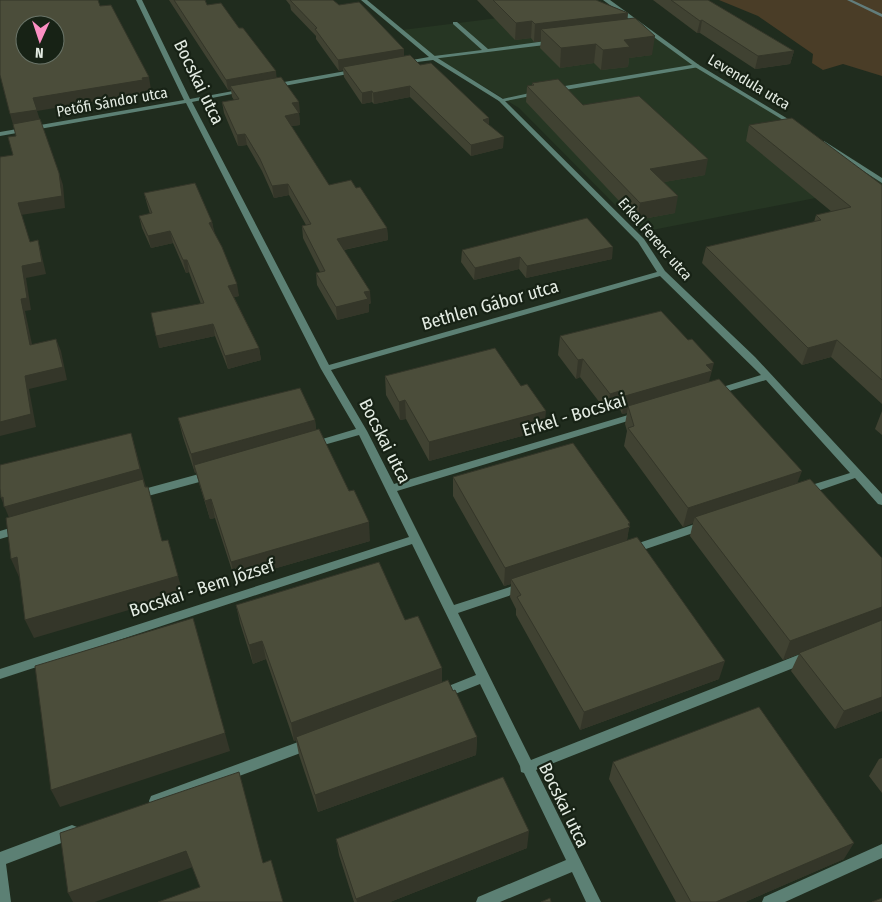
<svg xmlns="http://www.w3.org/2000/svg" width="882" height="902" font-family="'Fira Sans Condensed',sans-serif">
	<rect width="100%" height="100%" fill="#202c1e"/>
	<polygon fill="#263623" points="611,4 697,66 882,181 882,185 642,232 519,108 429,53 402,30"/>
	<polygon fill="#4a3d27" points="719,0 882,0 882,76 843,64 823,70 812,63 813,54 758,16"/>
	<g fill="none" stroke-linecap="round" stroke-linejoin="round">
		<polygon fill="#627d7c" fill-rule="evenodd" points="847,0 852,0 882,14 882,17"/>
		<g fill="#5c8074" fill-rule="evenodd">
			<polygon points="453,22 457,22 488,49 553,40 556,42 553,44 432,59 432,57 434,56 482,50 453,24"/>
			<polygon points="697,64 699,65 699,67 553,92 550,90 553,88"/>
			<polygon points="539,91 541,92 541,94 501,102 498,100"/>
		</g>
		<g fill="#5c8074" fill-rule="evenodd">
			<polygon points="136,0 142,0 190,99 244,89 247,91 192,102 329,365 657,272 638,242 499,101 433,60 401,64 401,62 429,57 361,0 367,0 436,57 503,99 644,239 665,271 755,357 882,494 882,505 878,504 855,478 806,495 802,494 801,491 802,488 850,473 766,380 719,394 713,394 711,392 713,390 761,375 660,276 331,370 367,431 394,484 635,413 638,412 643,415 641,417 397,491 454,605 522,583 526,584 528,587 526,590 458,613 531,760 803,653 807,652 811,653 813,657 811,661 536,770 601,902 586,902 572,872 500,902 476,902 478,897 566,860 524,773 521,772 520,766 480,684 440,700 436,699 434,695 436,691 476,675 412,544 0,679 0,669 409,537 359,435 313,448 308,445 309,443 356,429 321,369 186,103 0,136 0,132 184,100"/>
			<polygon points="603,0 610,0 699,65 798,125 793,126 695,67"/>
			<polygon points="357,69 360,71 359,72 273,88 270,86 273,84"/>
			<polygon points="820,141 824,141 882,178 882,183 820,143"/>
			<polygon points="210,471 214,472 215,475 214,478 137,499 133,498 132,495 133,492"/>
			<polygon points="704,521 708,522 709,525 708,528 631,554 627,553 625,550 627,547"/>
			<polygon points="20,525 24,526 25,529 24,532 0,539 0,531"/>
			<polygon points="309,738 314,740 315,744 314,748 156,807 151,806 149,801 151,796"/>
			<polygon points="72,825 77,827 79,832 77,837 6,864 11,902 0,902 0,852"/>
			<polygon points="882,844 882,858 785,902 762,902 764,897"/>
		</g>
	</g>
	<g fill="#404232">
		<polygon points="169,0 205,0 207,5 239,28 277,78 300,113 299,113 300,125 291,126 329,185 356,188 387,228 388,240 344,250 371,303 369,304 369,312 337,320 317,285 316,273 320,272 303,238 302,226 306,225 289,195 274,198 262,171 247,145 238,146 224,113 222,102 234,100 232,97 231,90 228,90"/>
		<polygon points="286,0 333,0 339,5 404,49 404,56 420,65 489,125 503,148 471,156 410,97 374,104 372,102 362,104 344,77 343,70 339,71 316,39 316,36 291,10 290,5"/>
		<polygon points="477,0 596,0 628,13 627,19 652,55 629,58 628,67 601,70 594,63 560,68 540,48 541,41 534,42 531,38 515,40"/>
		<polygon points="653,0 708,0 794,51 790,64 755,69 700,33 697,33"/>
		<polygon points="532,83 583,105 705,175 664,182 675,213 637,220 526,102 527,86 532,85"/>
		<polygon points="749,125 882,185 882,404 831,357 802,365 702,263 706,247 814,222 816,215 832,212 746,141"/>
		<polygon points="144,193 212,222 214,233 239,296 234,297 259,348 261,360 228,369 215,336 159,348 201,304 189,272 186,273 173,243 151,248 142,228 139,216 150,214 147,204"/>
		<polygon points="462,250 612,259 526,278 519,269 474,280 461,262"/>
		<polygon points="560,336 709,382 798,483 882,558 882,711 835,729 791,671 799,654 783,660 690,536 693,523 683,527 624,446 627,431 625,424 627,413 622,414 620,409 607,412 580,377 576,379 558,355"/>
		<polygon points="385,376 544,430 429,461 406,419 400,420 386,395"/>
		<polygon points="882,411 882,435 875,429"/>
		<polygon points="178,418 315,420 316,430 370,541 235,580 215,518 210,519 196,473 195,473 183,437"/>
		<polygon points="453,477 629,526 627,540 719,679 580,730 516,615 516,609 510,597 511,584 504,586 453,496"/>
		<polygon points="236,605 405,620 442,683 453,691 477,737 476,755 318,812 299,755 296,740 294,741 266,659 253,664 240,623"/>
		<polygon points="882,758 882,793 869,776 879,759"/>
		<polygon points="613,762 844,859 745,902 676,902 609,779"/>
		<polygon points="336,839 527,848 390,902 354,902 339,855"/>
	</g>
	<g fill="#343629">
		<polygon points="628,13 626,30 541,29 541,41 534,42 535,24"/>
		<polygon points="702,20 700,33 697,33 700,21"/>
		<polygon points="532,21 531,38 515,40 516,23"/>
		<polygon points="655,36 652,55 629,58 628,67 601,70 603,50 624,40"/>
		<polygon points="596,44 594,63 560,68 561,48"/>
		<polygon points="404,49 404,59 343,67 343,70 339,71 338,60"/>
		<polygon points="794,51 790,64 755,69 758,56"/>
		<polygon points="276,71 277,82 230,86 231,90 228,90 226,80"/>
		<polygon points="149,77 151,90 145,91 145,93 37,111 41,123 14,128 10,114 33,98"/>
		<polygon points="410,86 410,97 374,104 373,93"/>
		<polygon points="372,91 372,102 362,104 362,93"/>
		<polygon points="299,102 300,113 293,114 292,103"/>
		<polygon points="299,113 300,125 286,127 285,116"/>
		<polygon points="489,118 489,130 483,120"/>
		<polygon points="245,134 247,145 238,146 237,135"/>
		<polygon points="504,137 503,148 471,156 471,145"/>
		<polygon points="708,159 705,175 647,185 650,169"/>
		<polygon points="59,173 63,185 65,208 21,215 18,203"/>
		<polygon points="288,184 289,195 274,198 272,186"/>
		<polygon points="678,196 675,213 637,220 640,203"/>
		<polygon points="212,222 215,234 209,223"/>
		<polygon points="387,228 388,240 338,251 337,239"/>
		<polygon points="170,231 173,243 151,248 148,236"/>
		<polygon points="38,240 41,252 46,274 26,278 31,310 25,311 35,358 30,345 21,299 22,266"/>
		<polygon points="613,247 612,259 526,278 527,266"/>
		<polygon points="520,257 519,269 474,280 475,268"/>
		<polygon points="183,260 187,260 189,272 186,273"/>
		<polygon points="237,284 239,296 230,298 228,286"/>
		<polygon points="370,291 371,303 369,304 369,312 337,320 336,307 364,292"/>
		<polygon points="213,324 215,336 159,348 156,336"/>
		<polygon points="56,339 61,351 67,380 29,389 36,427 0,436 0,422 25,376"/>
		<polygon points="837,340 831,357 802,365 808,348"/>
		<polygon points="259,348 261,360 228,369 225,356"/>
		<polygon points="583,359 580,377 576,379 578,360"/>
		<polygon points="714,363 707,389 628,406 627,413 622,414 625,396 706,365"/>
		<polygon points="623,390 620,409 607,412 610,394"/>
		<polygon points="405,400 406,419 400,420 399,402"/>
		<polygon points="546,411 544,430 429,461 429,442"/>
		<polygon points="315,420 317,438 194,465 196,473 195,473 191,454"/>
		<polygon points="131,433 146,487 12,525 1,498"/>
		<polygon points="802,471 795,489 695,517 693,523 683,527 688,508"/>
		<polygon points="211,499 215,518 210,519 205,501"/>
		<polygon points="369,522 370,541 235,580 231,562"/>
		<polygon points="630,523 626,546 511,579 511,584 504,586 505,568"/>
		<polygon points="168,540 183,594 34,638 25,620"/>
		<polygon points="17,557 26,575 19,577 11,559"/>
		<polygon points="882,607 882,622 783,660 790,641"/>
		<polygon points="193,618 230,751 60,807 51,790"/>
		<polygon points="262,641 266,659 253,664 249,645"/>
		<polygon points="725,661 719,679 580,730 584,712"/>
		<polygon points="442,668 442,686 294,741 291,723"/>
		<polygon points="882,697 882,711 835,729 844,711"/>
		<polygon points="477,737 476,755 318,812 315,795"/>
		<polygon points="529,831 527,848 390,902 357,902 356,899"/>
		<polygon points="854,843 844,859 745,902 716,902"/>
		<polygon points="186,851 193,867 95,902 73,902 68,893"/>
	</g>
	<g fill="#4b4d3a" stroke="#343629" fill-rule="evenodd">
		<path d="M0,0H98L100,6L111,5L149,77L142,78L143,80L33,98L37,110L10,114L0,75ZM25,25H55V55H25Z"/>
		<polygon points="174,0 205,0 207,5 221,3 239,28 243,28 276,71 226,80"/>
		<polygon points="290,0 333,0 339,5 359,2 404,49 338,60 315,29 317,28"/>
		<polygon points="493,0 596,0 628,13 535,24 532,21 516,23"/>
		<polygon points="671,0 708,0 794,51 758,56 702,20 700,21"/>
		<polygon points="635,18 655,36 624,40 630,47 603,50 596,44 561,48 541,29"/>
		<polygon points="410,55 420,65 431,63 489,118 483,120 504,137 471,145 410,86 373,93 372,91 362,93 343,67"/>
		<polygon points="281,77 299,102 292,103 299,113 285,116 329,185 351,180 356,188 360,187 387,228 337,239 370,291 364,292 368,299 336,307 316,273 325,271 302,226 311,224 288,184 272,186 260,159 245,134 237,135 222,102 239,99 230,86"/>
		<polygon points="558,79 583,105 639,96 708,159 650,169 678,196 640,203 527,86 534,85 532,83"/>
		<polygon points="792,118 882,185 882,380 837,340 808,348 706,247 821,220 816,215 851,207 749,125"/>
		<polygon points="40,119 59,173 62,196 18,203 30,242 38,240 42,262 22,266 27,298 21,299 30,345 56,339 63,367 25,376 31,414 0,422 0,157 13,155 8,137 16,136 13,124"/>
		<polygon points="195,183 212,222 209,223 222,247 237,284 228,286 259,348 225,356 213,324 156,336 151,313 204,303 187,260 183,260 170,231 148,236 139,216 152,213 144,193"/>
		<polygon points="587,218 613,247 527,266 520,257 475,268 462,250"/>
		<polygon points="661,311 688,340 692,339 714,363 706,365 712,371 625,396 623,390 610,394 583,359 578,360 560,336"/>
		<polygon points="495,348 521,386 527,384 546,411 429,442 405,400 399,402 385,376"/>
		<polygon points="719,379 802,471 688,508 628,428 634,426 628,406"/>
		<polygon points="300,388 315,420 191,454 178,418"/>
		<polygon points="319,429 349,491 354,490 369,522 231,562 211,499 205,501 194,465"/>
		<polygon points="131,433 140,469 4,507 3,497 1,498 0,489 0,465"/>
		<polygon points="573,443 630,523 628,524 630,527 505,568 453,477"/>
		<polygon points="143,479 145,487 148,487 162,541 168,540 178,576 25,620 17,557 11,559 6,518"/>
		<polygon points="810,479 882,558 882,607 790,641 695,517"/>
		<polygon points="637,537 725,661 584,712 517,597 521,595 511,579"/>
		<polygon points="379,562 405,620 418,616 442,668 291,723 262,641 249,645 236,605"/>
		<polygon points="193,618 225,733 51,790 35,666"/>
		<polygon points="882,620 882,697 844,711 799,653"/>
		<polygon points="448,680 453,691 455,690 477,737 315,795 296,737"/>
		<polygon points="759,707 854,843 716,902 691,902 613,762"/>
		<polygon points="239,772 263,863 271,860 283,902 158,902 200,887 186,851 68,893 60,833"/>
		<polygon points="503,777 529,831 356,899 336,839"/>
		<polygon points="550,898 551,902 541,902"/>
		<polygon points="882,898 882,902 872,902"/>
	</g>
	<g text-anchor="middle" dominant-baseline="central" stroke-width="4.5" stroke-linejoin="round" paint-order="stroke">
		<g font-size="15" fill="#e4ece3" stroke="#172215">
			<text transform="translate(749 82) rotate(31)">Levendula utca</text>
			<text transform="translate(112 102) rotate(-10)">Petőfi Sándor utca</text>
			<text transform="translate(655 239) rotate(49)">Erkel Ferenc utca</text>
		</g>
		<g font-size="18" fill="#e4ece3" stroke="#172215">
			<text transform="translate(199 82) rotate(64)">Bocskai utca</text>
			<text transform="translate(490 305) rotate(-16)">Bethlen Gábor utca</text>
			<text transform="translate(574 415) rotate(-17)">Erkel - Bocskai</text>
			<text transform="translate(385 441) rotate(63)">Bocskai utca</text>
			<text transform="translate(202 588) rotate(-18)">Bocskai - Bem József</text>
			<text transform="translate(564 805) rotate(64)">Bocskai utca</text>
		</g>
	</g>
	<g transform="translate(40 40) rotate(183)"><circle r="24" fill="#172215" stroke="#697367"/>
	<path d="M0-4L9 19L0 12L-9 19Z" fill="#fc8fc3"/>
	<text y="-8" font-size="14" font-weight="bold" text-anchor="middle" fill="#e4ece3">N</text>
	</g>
</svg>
